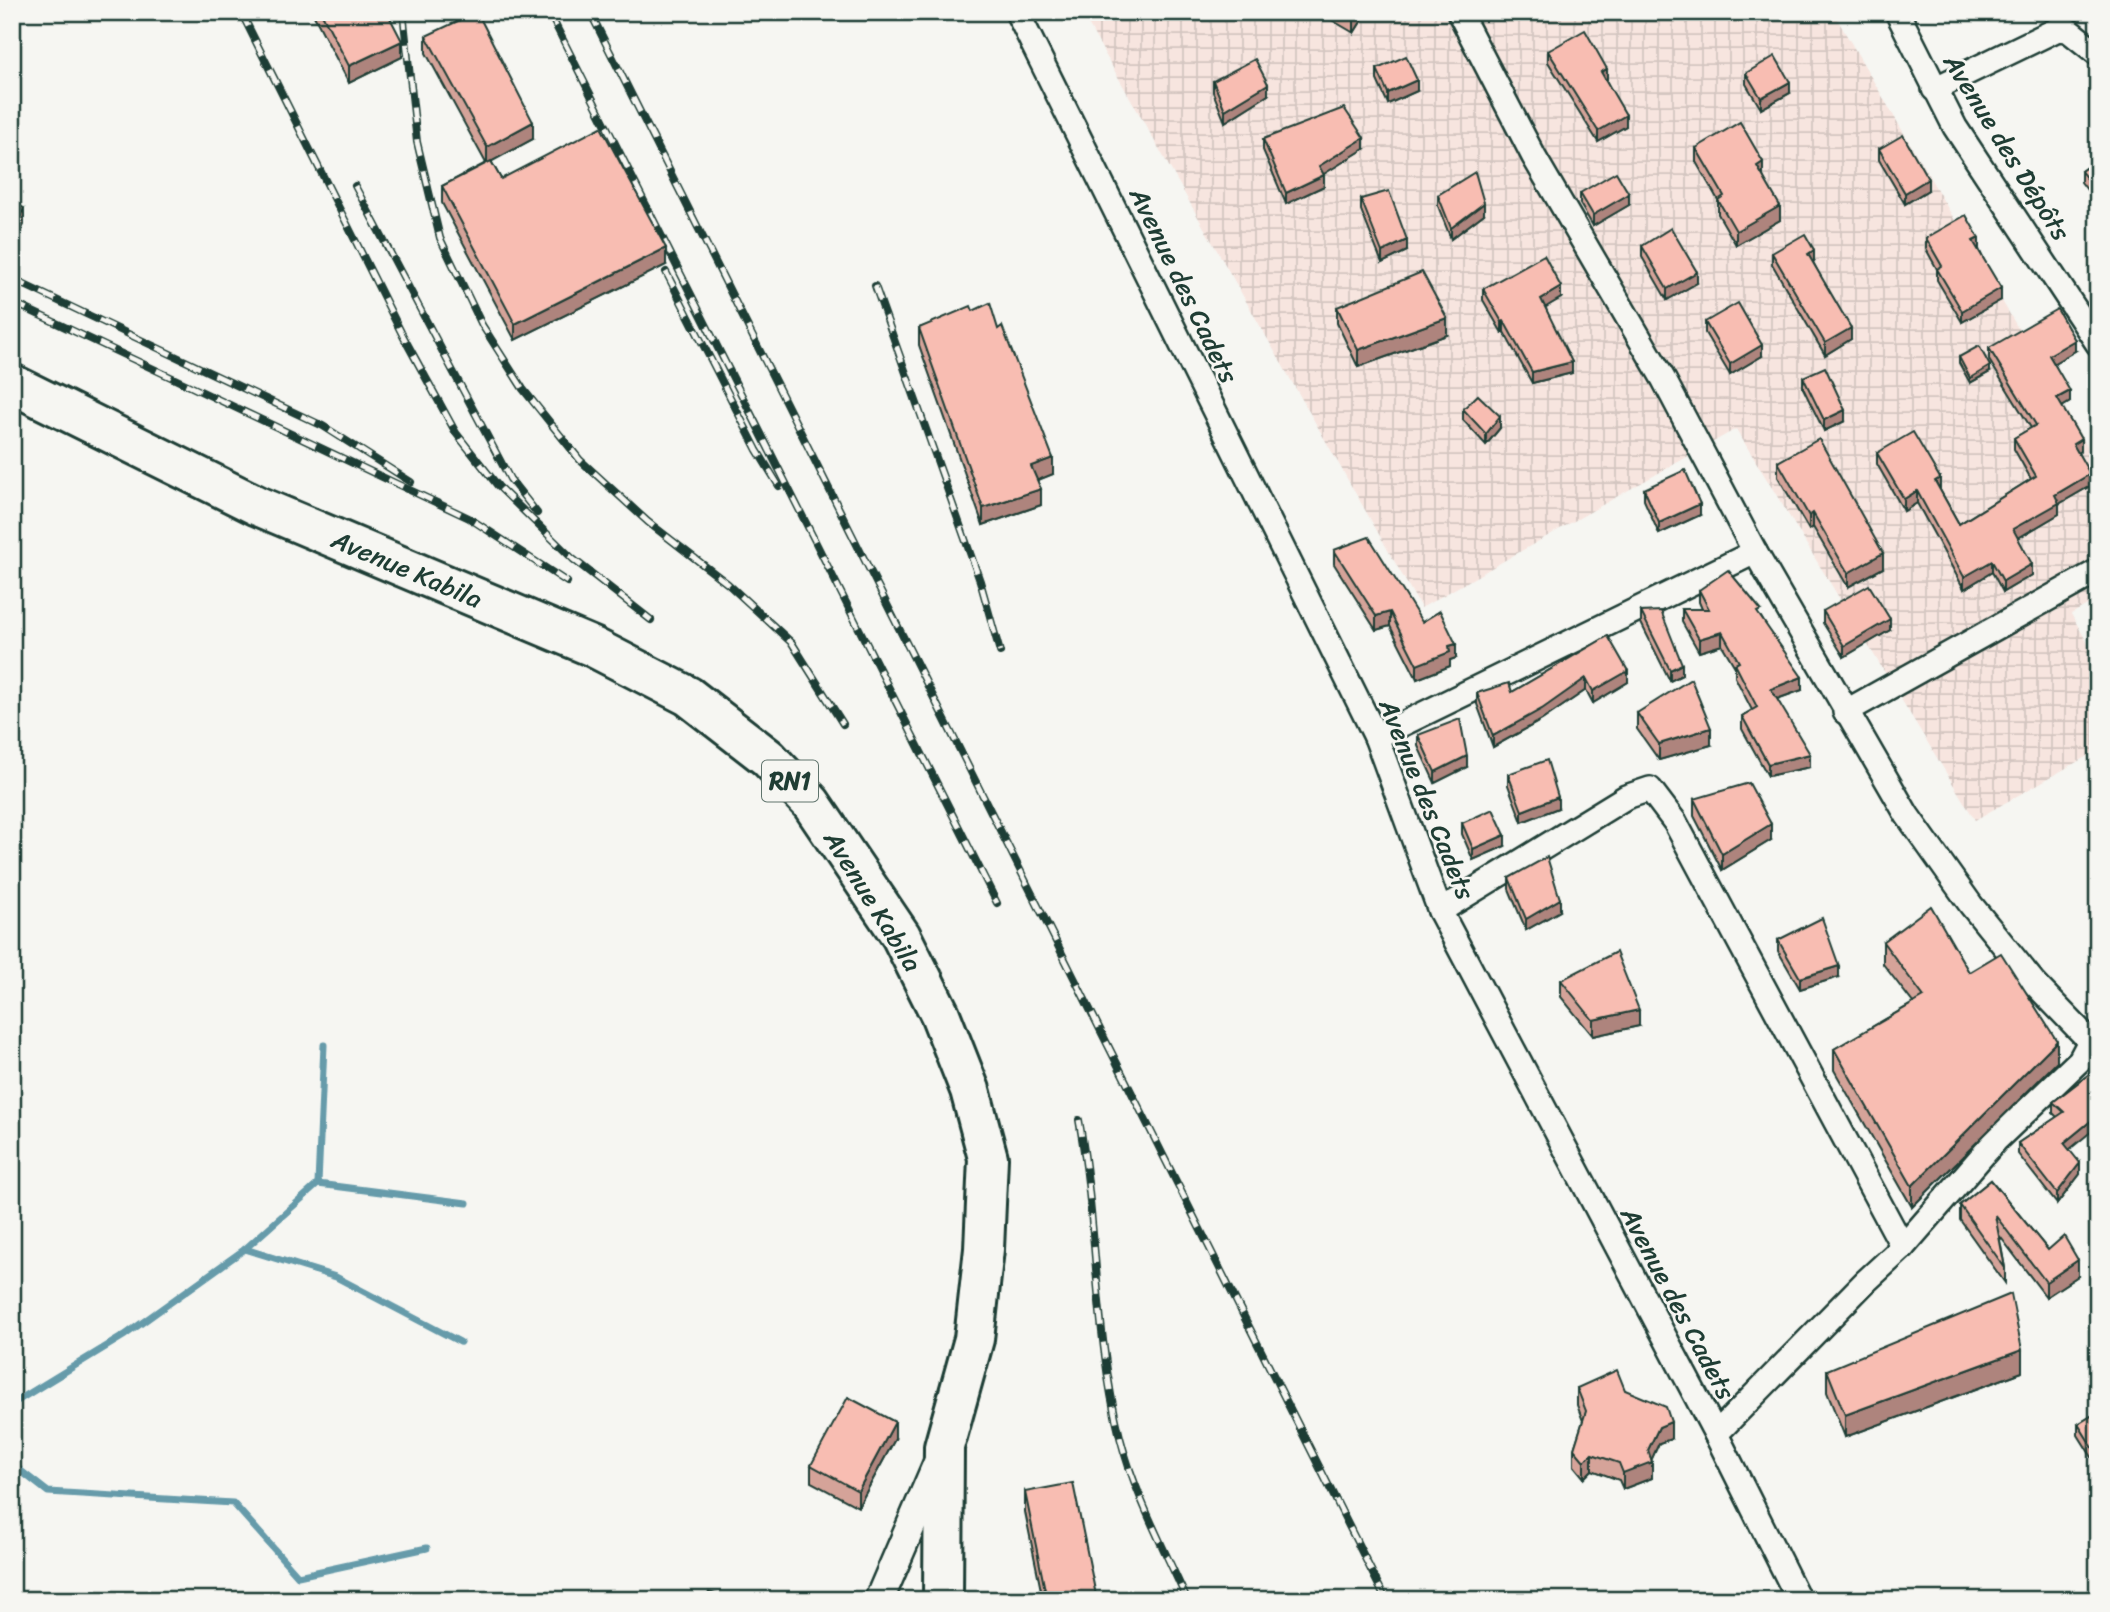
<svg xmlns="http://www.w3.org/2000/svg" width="2110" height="1612" font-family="Sriracha,sans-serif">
	<defs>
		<pattern id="industrial-grid" width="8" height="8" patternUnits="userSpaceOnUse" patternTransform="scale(1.75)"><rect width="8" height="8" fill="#f7e5df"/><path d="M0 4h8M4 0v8" fill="none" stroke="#d3c5c0"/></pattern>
	</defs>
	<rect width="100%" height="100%" fill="#f6f6f2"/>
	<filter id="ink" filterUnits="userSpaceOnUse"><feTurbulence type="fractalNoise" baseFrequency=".0143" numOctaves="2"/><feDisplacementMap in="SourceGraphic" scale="14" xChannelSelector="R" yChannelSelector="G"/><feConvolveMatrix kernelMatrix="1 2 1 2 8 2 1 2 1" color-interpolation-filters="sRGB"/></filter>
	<g filter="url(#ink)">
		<polygon fill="url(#industrial-grid)" points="1081,12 1833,12 2098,465 2098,599 2071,614 2098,661 2098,750 1975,820 1736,429 1421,608"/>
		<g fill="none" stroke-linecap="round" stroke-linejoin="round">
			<g stroke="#669baa" stroke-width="7">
				<polyline points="318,1184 324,1045"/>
				<polyline points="245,1249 336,1277 460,1342"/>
				<polyline points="12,1404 125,1335 245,1249 318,1184 467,1203"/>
				<polyline points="12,1464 48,1492 233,1503 298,1576 427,1548"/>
			</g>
			<g stroke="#1f3d34" stroke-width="28">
				<g id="minor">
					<polyline points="1017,12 1376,737 1440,911 1716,1434 1799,1600"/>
					<polyline points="1459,12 1534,157 1664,380 1755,552 1907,815 1971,905 2035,984 2090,1041"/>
					<polyline points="1897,12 1955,127 2098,344"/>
					<polyline points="1934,89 2058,29 2068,30 2098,54"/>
					<polyline points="1845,712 2098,571"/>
					<polyline points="1376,737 1755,552"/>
					<polyline points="1440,911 1626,797 1650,789 1675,822 1903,1247"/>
					<polyline points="1716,1434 1865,1282 1903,1247 1996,1140 2080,1060 2090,1041"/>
				</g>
			</g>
			<g stroke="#1f3d34" stroke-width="33">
				<polyline id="tertiary" points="879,1600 940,1458"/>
			</g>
			<g stroke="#1f3d34" stroke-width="44">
				<polyline id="trunk" points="12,384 258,506 593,647 688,696 768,758 811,803 901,936 940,1014 970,1090 988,1158 984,1249 974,1339 944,1447 943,1600"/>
			</g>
			<use href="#minor" stroke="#f6f6f2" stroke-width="23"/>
			<use href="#tertiary" stroke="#f6f6f2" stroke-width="28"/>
			<use href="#trunk" stroke="#f6f6f2" stroke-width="38"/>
			<g stroke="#1f3d34" stroke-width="8">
				<g id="rail">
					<polyline points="241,12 403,336 456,433 498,486 573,559 651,620"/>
					<polyline points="403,12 417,142 440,238 482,325 523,389 580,460 648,522 728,584 792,643 843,724"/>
					<polyline points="549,12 997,903"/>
					<polyline points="590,12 1386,1600"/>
					<polyline points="355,186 510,479 537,513"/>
					<polyline points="666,272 757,450 779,486"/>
					<polyline points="12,279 323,426 411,482"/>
					<polyline points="875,286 980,581 1000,652"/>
					<polyline points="12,302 469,518 567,582"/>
					<path d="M1079,1120C1098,1225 1094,1333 1120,1437C1134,1493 1164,1548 1187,1600"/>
				</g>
			</g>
			<use href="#rail" stroke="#f6f6f2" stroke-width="5" stroke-dasharray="16" stroke-linecap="butt"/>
		</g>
		<g fill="#d5a399" stroke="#1f3d34" stroke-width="2">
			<polygon points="312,12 387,12 402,57 349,83"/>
			<polygon points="1318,12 1367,12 1354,33"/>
			<polygon points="426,36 533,139 491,161 501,179 666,265 515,340 442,203 442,186 486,163 426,53"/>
			<polygon points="1548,51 1607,80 1606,80 1626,126 1598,142 1548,62"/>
			<polygon points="1377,69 1417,91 1388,104 1377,80"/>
			<polygon points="1746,73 1790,93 1761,109 1746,84"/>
			<polygon points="1213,81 1268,95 1225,122 1213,92"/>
			<polygon points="1263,139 1364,149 1323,174 1324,186 1286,204 1263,150"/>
			<polygon points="1696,148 1763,176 1780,220 1736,245 1718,214 1718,200 1696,162"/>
			<polygon points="1879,149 1928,190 1905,204 1879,160"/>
			<polygon points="2098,159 2093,198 2081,182 2081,171"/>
			<polygon points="1580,193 1629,205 1593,226 1580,204"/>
			<polygon points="1438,195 1484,214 1451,239 1438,206"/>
			<polygon points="1361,199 1407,251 1382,263 1361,210"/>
			<polygon points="1926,238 1979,249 2001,300 1962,322 1937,280 1937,269 1926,249"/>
			<polygon points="1642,246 1697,283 1667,300 1642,257"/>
			<polygon points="1772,253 1814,261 1813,262 1851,339 1825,355 1772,264"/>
			<polygon points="1483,289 1561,298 1545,307 1572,373 1532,383 1504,332 1502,333 1483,300"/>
			<polygon points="1337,307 1447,335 1358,367 1337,323"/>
			<polygon points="973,311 1053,474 1037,480 1041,505 983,525 919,345 919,328"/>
			<polygon points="1705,322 1762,356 1730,375 1705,333"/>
			<polygon points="1989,348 2075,351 2054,363 2070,402 2062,407 2081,451 2078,453 2090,486 2059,504 2059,514 2018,538 2032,575 2003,592 1992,572 1964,589 1917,503 1904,511 1877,464 1877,453 1940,490 1959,524 2031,479 2014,449 2014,438 2031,428 1989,360"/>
			<polygon points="1959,357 1990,372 1970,383 1959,363"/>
			<polygon points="1803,377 1845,421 1824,431 1803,388"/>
			<polygon points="1463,409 1500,428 1486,445 1463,420"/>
			<polygon points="1778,462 1883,568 1848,587 1813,527 1809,530 1778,477"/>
			<polygon points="1644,489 1700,515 1659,534 1644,500"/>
			<polygon points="1334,550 1422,622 1456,658 1450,660 1450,666 1417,679 1390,626 1376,630 1334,564"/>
			<polygon points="1699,590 1761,617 1802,690 1777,699 1810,767 1768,776 1742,729 1742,716 1752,710 1735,677 1735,667 1722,645 1699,652 1682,622 1682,609 1702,609 1699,602"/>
			<polygon points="1823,611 1890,630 1844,657 1823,623"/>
			<polygon points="1641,612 1682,675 1670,681 1641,623"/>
			<polygon points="1608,636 1628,682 1593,703 1586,690 1542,720 1493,747 1477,704 1477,693 1512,692"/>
			<polygon points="1637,713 1711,745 1659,760 1637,729"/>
			<polygon points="1418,735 1467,767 1435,783 1418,746"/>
			<polygon points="1508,774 1558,808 1522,822 1508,785"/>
			<polygon points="1694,799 1771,840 1722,870 1694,816"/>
			<polygon points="1462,823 1505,846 1473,860 1462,834"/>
			<polygon points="1509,878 1560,911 1526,930 1509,889"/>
			<polygon points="1778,940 1839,977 1800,989 1778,951"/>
			<polygon points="1883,942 1969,972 2057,1062 1912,1207 1834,1070 1834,1049 1913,1003 1883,964"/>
			<polygon points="1561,980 1639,1026 1593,1036 1561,997"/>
			<polygon points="2097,1068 2069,1150 2080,1174 2057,1204 2018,1154 2018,1143 2057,1117 2053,1113 2053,1102"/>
			<polygon points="1991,1180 2048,1250 2078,1276 2046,1297 1999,1235 2005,1268 2005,1283 1960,1220 1960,1205"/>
			<polygon points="1827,1370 2022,1372 1845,1437 1827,1392"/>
			<polygon points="1577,1388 1625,1390 1671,1439 1659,1443 1651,1460 1652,1478 1623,1489 1619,1480 1592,1470 1584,1478 1574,1466 1574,1449 1583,1421 1577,1405"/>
			<polygon points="2098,1412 2098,1467 2078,1435 2078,1424"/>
			<polygon points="895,1439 858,1507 811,1482 811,1465"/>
			<polygon points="1025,1492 1097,1600 1043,1600 1025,1512"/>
		</g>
		<g fill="#ae847d" stroke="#1f3d34" stroke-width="2">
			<polygon points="1357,12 1367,12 1354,33 1354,17"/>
			<polygon points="402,41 402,57 349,83 349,66"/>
			<polygon points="1607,69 1607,80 1601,83 1601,72"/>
			<polygon points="1417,80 1417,91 1388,104 1388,93"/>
			<polygon points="1790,82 1790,93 1761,109 1761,98"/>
			<polygon points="1268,84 1268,95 1225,122 1225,110"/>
			<polygon points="1626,115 1626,126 1598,142 1598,131"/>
			<polygon points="533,122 533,139 487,164 487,147"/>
			<polygon points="1364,138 1364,149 1319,177 1319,166"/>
			<polygon points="1763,162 1763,176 1757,180 1757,166"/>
			<polygon points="1324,175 1324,186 1286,204 1286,193"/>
			<polygon points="1928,179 1928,190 1905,204 1905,193"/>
			<polygon points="2098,184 2098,195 2093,198 2093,187"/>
			<polygon points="1629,194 1629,205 1593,226 1593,215"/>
			<polygon points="1484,203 1484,214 1451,239 1451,228"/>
			<polygon points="1780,206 1780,220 1736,245 1736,231"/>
			<polygon points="24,208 24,225 12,247 12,231"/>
			<polygon points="1979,238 1979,249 1973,252 1973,241"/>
			<polygon points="1407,240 1407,251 1382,263 1382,252"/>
			<polygon points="666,248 666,265 515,340 515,324"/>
			<polygon points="1814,250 1814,261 1808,265 1808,254"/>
			<polygon points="1697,272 1697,283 1667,300 1667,289"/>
			<polygon points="1561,287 1561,298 1541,310 1541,299"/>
			<polygon points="2001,288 2001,300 1962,322 1962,311"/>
			<polygon points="1447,318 1447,335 1358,367 1358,350"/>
			<polygon points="1504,321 1504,332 1502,333 1502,322"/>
			<polygon points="1851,328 1851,339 1825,355 1825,343"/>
			<polygon points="2075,340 2075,351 2049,366 2049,355"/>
			<polygon points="1762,345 1762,356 1730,375 1730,364"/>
			<polygon points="1572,362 1572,373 1532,383 1532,372"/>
			<polygon points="1990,366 1990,372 1970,383 1970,378"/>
			<polygon points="2070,391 2070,402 2057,410 2057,398"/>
			<polygon points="1845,410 1845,421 1824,431 1824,420"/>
			<polygon points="1500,416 1500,428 1486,445 1486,434"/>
			<polygon points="2081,439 2081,451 2073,456 2073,444"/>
			<polygon points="1053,458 1053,474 1031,483 1031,466"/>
			<polygon points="2090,474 2090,486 2059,504 2059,514 2013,541 2013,529 2055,495"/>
			<polygon points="1940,478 1940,490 1935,481"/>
			<polygon points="1041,489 1041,505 983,525 983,508"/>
			<polygon points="1917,491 1917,503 1904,511 1904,499"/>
			<polygon points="1700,504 1700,515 1659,534 1659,523"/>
			<polygon points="1813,513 1813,527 1809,530 1809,516"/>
			<polygon points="1883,553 1883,568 1848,587 1848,573"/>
			<polygon points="1992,561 1992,572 1964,589 1964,577"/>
			<polygon points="2032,564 2032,575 2003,592 2003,581"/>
			<polygon points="1390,612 1390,626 1376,630 1376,616"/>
			<polygon points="1890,619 1890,630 1844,657 1844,646"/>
			<polygon points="1722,632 1722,645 1699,652 1699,639"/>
			<polygon points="1456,644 1456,658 1450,660 1450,666 1417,679 1417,665 1449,646"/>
			<polygon points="1682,664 1682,675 1670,681 1670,670"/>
			<polygon points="1628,671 1628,682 1593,703 1593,691"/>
			<polygon points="1802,677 1802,690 1771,701 1771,689"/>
			<polygon points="1586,678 1586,690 1542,720 1493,747 1493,736"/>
			<polygon points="1711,728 1711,745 1659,760 1659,744"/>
			<polygon points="1810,754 1810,767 1768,776 1768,764"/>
			<polygon points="1467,756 1467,767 1435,783 1435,772"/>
			<polygon points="1558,797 1558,808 1522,822 1522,811"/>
			<polygon points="1771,824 1771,840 1722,870 1722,854"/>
			<polygon points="1505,835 1505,846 1473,860 1473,849"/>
			<polygon points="1560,899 1560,911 1526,930 1526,919"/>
			<polygon points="1839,966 1839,977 1800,989 1800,978"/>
			<polygon points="1639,1010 1639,1026 1593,1036 1593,1020"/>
			<polygon points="2057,1041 2057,1062 1912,1207 1912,1186"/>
			<polygon points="2098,1115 2098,1126 2064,1154 2064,1143"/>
			<polygon points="2080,1163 2080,1174 2057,1204 2057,1193"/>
			<polygon points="2078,1260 2078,1276 2046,1297 2046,1282"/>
			<polygon points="2022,1350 2022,1372 1845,1437 1845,1415"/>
			<polygon points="895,1422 895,1439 858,1507 858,1491"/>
			<polygon points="1671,1422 1671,1439 1659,1443 1650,1463 1652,1462 1652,1478 1623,1489 1623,1473 1648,1450 1659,1427"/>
			<polygon points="1592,1454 1592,1470 1584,1478 1584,1461"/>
		</g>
		<g fill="#f8bdb2" stroke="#1f3d34" stroke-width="2">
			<polygon points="321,12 387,12 402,41 349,66"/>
			<polygon points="477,12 533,122 487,147 426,36"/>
			<polygon points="1346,12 1357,12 1354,17"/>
			<polygon points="1585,30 1607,69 1601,72 1626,115 1598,131 1548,51"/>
			<polygon points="1406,56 1417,80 1388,93 1377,69"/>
			<polygon points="1775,56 1790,82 1761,98 1746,73"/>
			<polygon points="1255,59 1268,84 1225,110 1213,81"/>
			<polygon points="1344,108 1364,138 1319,166 1324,175 1286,193 1263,139"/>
			<polygon points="1740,122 1763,162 1757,166 1780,206 1736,231 1718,200 1724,196 1696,148"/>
			<polygon points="601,127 666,248 515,324 442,186 491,161 501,179"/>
			<polygon points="1903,135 1928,179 1905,193 1879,149"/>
			<polygon points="2098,159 2098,184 2093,187 2081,171"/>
			<polygon points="1475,172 1484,203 1451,228 1438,195"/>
			<polygon points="1616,172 1629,194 1593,215 1580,193"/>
			<polygon points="1389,191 1407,240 1382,252 1361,199"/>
			<polygon points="12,203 24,208 12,231"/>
			<polygon points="1966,215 1979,238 1973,241 2001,288 1962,311 1937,269 1942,266 1926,238"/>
			<polygon points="1671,228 1697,272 1667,289 1642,246"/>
			<polygon points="1805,234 1814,250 1808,254 1851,328 1825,343 1772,253"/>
			<polygon points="1544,255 1561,287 1541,299 1572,362 1532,372 1504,321 1502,322 1483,289"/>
			<polygon points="1422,272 1447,318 1358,350 1337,307"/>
			<polygon points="990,303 998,329 1002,326 1053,458 1031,466 1041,489 983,508 919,328 971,306 973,311"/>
			<polygon points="1738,303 1762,345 1730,364 1705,322"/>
			<polygon points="2057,309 2075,340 2049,355 2070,391 2057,398 2081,439 2073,444 2090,474 2055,495 2059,503 2013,529 2032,564 2003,581 1992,561 1964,577 1917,491 1904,499 1877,453 1913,432 1940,478 1935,481 1959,524 2036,476 2014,438 2036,425 1989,348"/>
			<polygon points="1979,346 1990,366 1970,378 1959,357"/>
			<polygon points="1825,367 1845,410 1824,420 1803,377"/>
			<polygon points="1478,395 1500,416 1486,434 1463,409"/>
			<polygon points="1819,439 1883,553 1848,573 1813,513 1809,516 1778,462"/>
			<polygon points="1685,470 1700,504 1659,523 1644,489"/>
			<polygon points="1369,537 1422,622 1440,611 1456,644 1449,646 1450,652 1417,665 1390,612 1376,616 1334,550"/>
			<polygon points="1728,570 1761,610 1757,612 1802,677 1771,689 1810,754 1768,764 1742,716 1757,707 1735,664 1739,662 1722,632 1699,639 1682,609 1709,609 1699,590"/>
			<polygon points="1869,585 1890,619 1844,646 1823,611"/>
			<polygon points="1661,611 1682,664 1670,670 1641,612"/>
			<polygon points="1608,636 1628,671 1593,691 1586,678 1542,709 1493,736 1477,693 1509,683 1512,692"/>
			<polygon points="1691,679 1711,728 1659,744 1637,713"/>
			<polygon points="1460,719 1467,756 1435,772 1418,735"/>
			<polygon points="1547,760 1558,797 1522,811 1508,774"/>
			<polygon points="1749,783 1771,824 1722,854 1694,799"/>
			<polygon points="1493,809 1505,835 1473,849 1462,823"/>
			<polygon points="1547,857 1560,899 1526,919 1509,878"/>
			<polygon points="1931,906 1969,972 2001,953 2057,1041 1912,1186 1834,1049 1924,997 1883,942"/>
			<polygon points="1822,918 1839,966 1800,978 1778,940"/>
			<polygon points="1616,952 1639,1010 1593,1020 1561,980"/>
			<polygon points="2097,1068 2098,1069 2098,1115 2064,1143 2080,1163 2057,1193 2018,1143 2064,1112 2053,1102"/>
			<polygon points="1991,1180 2048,1250 2064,1236 2078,1260 2046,1282 1995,1215 2005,1268 1960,1205"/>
			<polygon points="2011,1294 2022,1350 1845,1415 1827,1370"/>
			<polygon points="1617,1370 1625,1390 1666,1407 1671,1422 1659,1427 1648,1450 1652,1462 1623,1473 1619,1463 1592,1454 1584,1461 1574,1449 1586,1411 1577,1388"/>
			<polygon points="848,1397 895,1422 858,1491 811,1465"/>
			<polygon points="2098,1412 2098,1456 2078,1424"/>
			<polygon points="1073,1483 1097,1600 1047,1600 1025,1492"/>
			<polygon points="709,1592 734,1600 706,1600"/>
		</g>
	</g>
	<g text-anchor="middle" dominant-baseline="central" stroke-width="5" stroke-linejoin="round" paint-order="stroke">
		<rect fill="#f6f6f2" stroke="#60746d" stroke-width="2" x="762" y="760.5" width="56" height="41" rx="5"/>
		<g font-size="24" font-weight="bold" fill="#1f3d34">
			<text x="790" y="781">RN1</text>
		</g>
		<g font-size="26" fill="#1f3d34" stroke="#f6f6f2">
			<text transform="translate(2007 147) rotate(58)">Avenue des Dépôts</text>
			<text transform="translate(1184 285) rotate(64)">Avenue des Cadets</text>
			<text transform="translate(407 569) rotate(23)">Avenue Kabila</text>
			<text transform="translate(1427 799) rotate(68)">Avenue des Cadets</text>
			<text transform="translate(873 901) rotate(58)">Avenue Kabila</text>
			<text transform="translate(1678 1303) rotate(62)">Avenue des Cadets</text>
		</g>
	</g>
	<rect width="2110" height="1612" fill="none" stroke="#f6f6f2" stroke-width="42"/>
	<rect x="21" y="21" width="2068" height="1570" fill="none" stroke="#1f3d34" stroke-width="2.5" filter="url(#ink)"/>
</svg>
